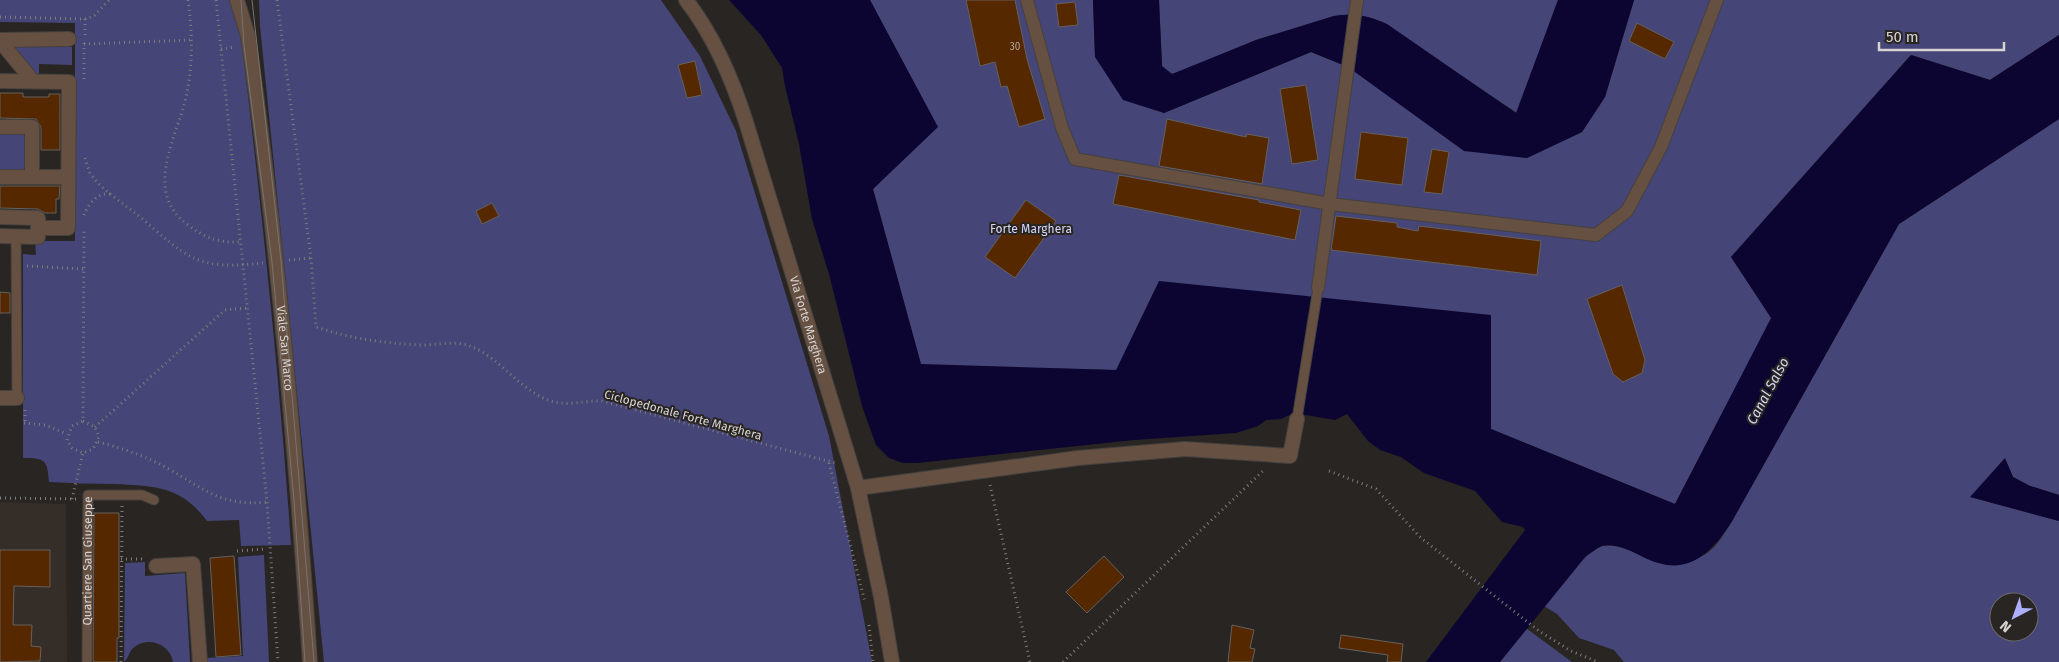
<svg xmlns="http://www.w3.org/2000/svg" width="2059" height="662" font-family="'Fira Sans',sans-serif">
	<rect width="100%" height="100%" fill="#282523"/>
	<polygon fill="#352d27" points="0,502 66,504 67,662 0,662"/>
	<g fill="#454577" fill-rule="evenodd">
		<path d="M0,0H233L239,19C260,195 279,369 291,545L241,546L239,520L207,521C181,486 155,486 115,484C93,484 71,483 49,482C47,460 46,458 23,458V254L36,255L35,241H75V23L0,22Z"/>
		<polygon points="259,0 661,0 700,56 736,131 829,436 872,662 324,662 260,26"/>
		<polygon points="870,0 1093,0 1095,57 1164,113 1311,52 1348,67 1527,158 1582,132 1605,97 1634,0 2059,0 2059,35 1990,80 1911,55 1731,257 1772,318 1675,504 1491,429 1490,315 1116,370 921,365 873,189 937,127"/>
		<polygon points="1159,0 1558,0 1517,113 1375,19 1355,14 1334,16 1256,40 1176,74 1168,73 1162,66"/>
		<polygon points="10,46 72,47 72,65 39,64 39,78"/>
		<path d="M2059,119V495L2030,486L2013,477L2005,459L1971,497L2059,521V662H1624L1614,650L1579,638L1557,614L1544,606C1556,592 1586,550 1602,546C1617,543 1633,552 1646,558C1665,567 1689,566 1707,553C1718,546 1724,533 1731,523L1899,224ZM1999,602H2029V632H1999Z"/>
		<rect x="0" y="130" width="28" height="43"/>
		<polygon points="264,555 269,662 204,662 204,658 243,656 238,557"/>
		<path d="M145,562V576L185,573L190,662H173C170,643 146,635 132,649C129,653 128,659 124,662L125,563Z"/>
		<polygon points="1526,628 1572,662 1500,662"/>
	</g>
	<g fill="#0d0531">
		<path d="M729,0H870L938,127L873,189L921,364L1116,370L1159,281L1491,315V429L1675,504L1771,318L1731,257L1911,55L1990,80L2059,35V119L1899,224L1731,523C1708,557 1685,578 1643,557C1632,551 1615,543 1602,546C1597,548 1591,553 1586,556L1500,662H1426L1525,530L1523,527L1502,522L1475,491L1424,473L1401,457L1380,450L1368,441L1347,414L1335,420L1294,413L1281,419L1266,420L1258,426L1236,433L1134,440L917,463H903L889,458L876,445L862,406L829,274L812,219L799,144L785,86L782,68L761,35Z"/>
		<path d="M1093,0H1159L1162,66L1172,74L1256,40L1334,16C1354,13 1369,16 1387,24L1516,113L1558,0H1634L1605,97L1582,132L1527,158L1464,151L1348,67L1311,52L1164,113L1123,100L1095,57Z"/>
		<polygon points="2005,458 2013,477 2030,486 2059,495 2059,521 1970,497"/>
	</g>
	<g fill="#552800" stroke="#65615f">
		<polygon points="966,0 1015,0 1027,59 1045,119 1019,127 1007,86 1001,87 995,62 980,66"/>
		<polygon points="1075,2 1078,25 1059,27 1056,4"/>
		<polygon points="1637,23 1674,42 1665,59 1629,41"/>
		<polygon points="695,61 702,95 687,98 678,65"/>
		<polygon points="1306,85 1318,160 1292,164 1280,89"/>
		<polygon points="0,93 23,93 23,97 49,97 49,94 60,94 60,150 41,150 41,127 36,119 0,118"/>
		<polygon points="1167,119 1246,137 1247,134 1269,138 1262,184 1159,166"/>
		<polygon points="1361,132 1408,138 1402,185 1355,179"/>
		<polygon points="1432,149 1449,152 1442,194 1424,192"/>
		<polygon points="1119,175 1259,200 1259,202 1301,210 1295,240 1113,204"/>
		<polygon points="0,186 60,186 59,199 56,199 56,213 45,213 38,209 0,208"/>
		<polygon points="1026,200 1056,221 1015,278 985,257"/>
		<polygon points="492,203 499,216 482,224 476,211"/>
		<polygon points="1336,216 1397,223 1397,227 1418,231 1419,226 1541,241 1537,275 1331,250"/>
		<polygon points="1622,285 1645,360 1642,373 1623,382 1613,374 1587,299"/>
		<polygon points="0,292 10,293 10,313 0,313"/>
		<polygon points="94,513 119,513 119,638 117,638 117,662 94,662 93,659"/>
		<polygon points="0,550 50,550 50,587 14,586 13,625 32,625 31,646 41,647 40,661 0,662"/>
		<polygon points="234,556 241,655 216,657 210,558"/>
		<polygon points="1104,556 1124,577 1087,613 1066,592"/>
		<polygon points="1232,625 1254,630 1250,648 1255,649 1252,662 1228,662"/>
		<polygon points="1341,635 1403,644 1401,662 1387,662 1388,655 1339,648"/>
	</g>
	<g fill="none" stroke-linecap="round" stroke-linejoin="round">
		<g stroke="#44413f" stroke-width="11">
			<g id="service">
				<polyline points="16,237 17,398"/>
				<polyline points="1297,419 1318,288"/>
				<path id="s1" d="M87,662L88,495H142L154,500"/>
			</g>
		</g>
		<g stroke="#44413f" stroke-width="14">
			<g id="pedestrian">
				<polyline points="1027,0 1062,128 1075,159 1330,204 1596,235 1627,211 1661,147 1717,0"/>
				<polyline points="1318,288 1357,0"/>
			</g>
		</g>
		<g stroke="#44413f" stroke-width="16">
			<g id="minor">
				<polyline points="0,40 69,39"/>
				<polyline points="0,41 33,81"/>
				<polyline points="0,81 69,82 68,228 38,228"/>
				<polyline points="0,127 32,127 32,177"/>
				<polyline points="0,177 68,177"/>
				<polyline points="0,217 38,218 38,237 0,236"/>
				<polyline points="0,398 17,398"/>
				<polyline points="858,488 1078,458 1185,449 1290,456 1297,419"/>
				<polyline points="156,566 193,564 200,662"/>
			</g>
		</g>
		<g stroke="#44413f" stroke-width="16">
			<g id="tertiary">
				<path id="s2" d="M237,0L248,36C278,243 296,453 310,662"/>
				<path id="s3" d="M686,0C714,36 732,78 746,122L858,488L881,597L892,662"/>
			</g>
		</g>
		<g stroke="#7f7d7b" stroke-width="3" stroke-dasharray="1 4" stroke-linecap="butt">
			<path d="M188,0C192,29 193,58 188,87C182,131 139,189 188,225C205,238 219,243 240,242"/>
			<polyline points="216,0 267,502 278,662"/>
			<path d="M277,0L311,258L316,327C352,339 383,343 421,345C435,345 453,341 467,345C502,356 523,398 560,403C573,405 588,400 602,401L835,463"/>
			<polyline points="0,17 85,19 85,36"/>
			<polyline points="85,19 94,16 109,0"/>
			<polyline points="84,44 192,40"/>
			<polyline points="221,49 235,47"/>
			<polyline points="84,79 84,43"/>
			<path d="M85,158L90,173L97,182C110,195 125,205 139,216C187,257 195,271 263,263"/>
			<path d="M84,215C88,204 98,192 110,194"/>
			<polyline points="289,260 311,258"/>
			<polyline points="27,266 83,269"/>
			<polyline points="25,410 25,423"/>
			<polyline points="83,421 95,427 99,437 93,449 83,453 72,448 67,440 72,426 83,421 84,230"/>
			<polyline points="24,423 45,425 67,434"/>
			<polyline points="95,427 225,310 247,308"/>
			<path d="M98,442C122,448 145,456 167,468C205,489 221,507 267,502"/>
			<polyline points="829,463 865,602"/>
			<polyline points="1329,471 1376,489 1421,538 1539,631 1571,651 1598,662"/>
			<polyline points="990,485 1030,662"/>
			<polyline points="0,498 77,499"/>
			<polyline points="72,499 83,453"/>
			<polyline points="237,551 265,549"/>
			<polyline points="121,559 145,559"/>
			<polyline points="869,625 873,662"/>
			<polyline points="121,662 122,506"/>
			<polyline points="1063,662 1265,469"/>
		</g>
		<use href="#service" stroke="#665042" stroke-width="9"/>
		<use href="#pedestrian" stroke="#665042" stroke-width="12"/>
		<use href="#minor" stroke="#665042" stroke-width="14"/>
		<use href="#tertiary" stroke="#665042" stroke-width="14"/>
		<g stroke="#777472" stroke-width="1">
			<polyline points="241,0 244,46 272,262 294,500 305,662"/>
			<polyline points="252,0 281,261 314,662"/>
		</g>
	</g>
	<g text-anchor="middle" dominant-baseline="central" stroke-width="4" stroke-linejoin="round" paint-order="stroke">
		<g font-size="10" fill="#b6a99e">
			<text x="1015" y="47">30</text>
		</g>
		<g font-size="12" fill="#d5d7f8" stroke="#282523">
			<text x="1031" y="229">Forte Marghera</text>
		</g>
		<g font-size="12" fill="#d6d4d2" stroke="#282523">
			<text stroke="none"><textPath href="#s3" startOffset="349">Via Forte Marghera</textPath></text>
			<text stroke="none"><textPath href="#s2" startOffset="352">Viale San Marco</textPath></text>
			<text transform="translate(683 415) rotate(15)">Ciclopedonale Forte Marghera</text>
			<text stroke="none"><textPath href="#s1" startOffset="101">Quartiere San Giuseppe</textPath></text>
		</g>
		<g font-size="14" font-style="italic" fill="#d3d5f6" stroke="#282523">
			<text transform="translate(1768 391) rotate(-62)">Canal Salso</text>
		</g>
	</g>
	<g transform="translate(2014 617) rotate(221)"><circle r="24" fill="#282523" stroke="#6e6b69"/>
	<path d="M0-4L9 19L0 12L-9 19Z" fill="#adaffb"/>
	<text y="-8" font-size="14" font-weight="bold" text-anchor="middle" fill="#d6d4d2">N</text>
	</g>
	<path d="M1879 42v8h125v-8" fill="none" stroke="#d6d4d2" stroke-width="2.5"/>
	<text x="1886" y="42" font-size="15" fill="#d6d4d2" stroke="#282523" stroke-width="4" paint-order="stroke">50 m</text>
</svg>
